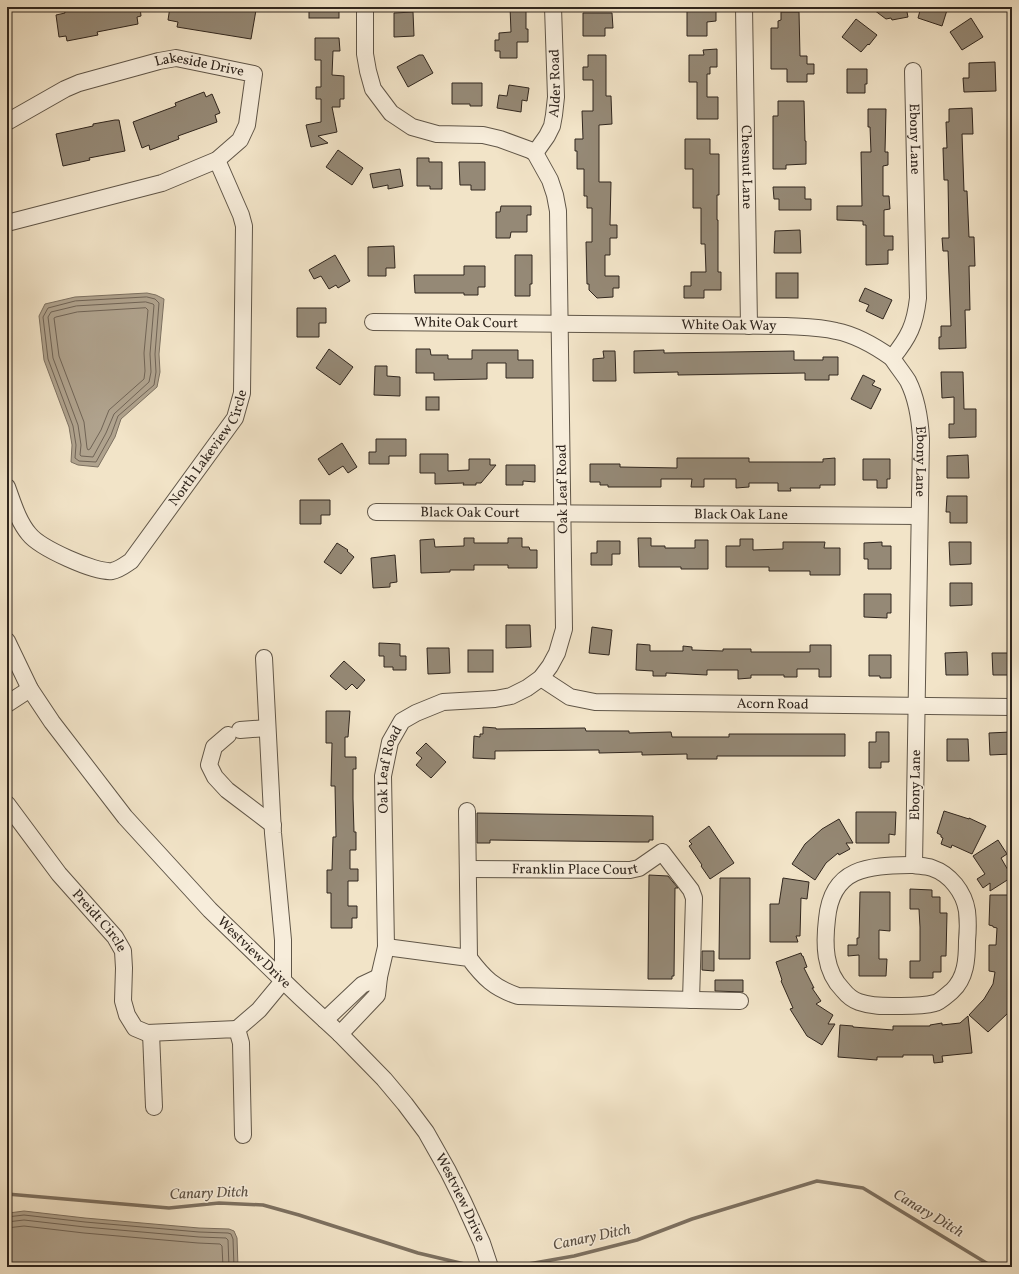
<svg xmlns="http://www.w3.org/2000/svg" width="1019" height="1274" font-family="Vollkorn,serif">
	<rect width="100%" height="100%" fill="#f2e4c8"/>
	<filter id="stains"><feTurbulence type="fractalNoise" baseFrequency=".005" numOctaves="4"/><feColorMatrix values="0 0 0 0 .2 0 0 0 0 .09 0 0 0 0 .02 0 0 0 .5 -.17"/></filter>
	<radialGradient id="worn" r=".72"><stop offset=".6" stop-color="#630" stop-opacity="0"/><stop offset="1" stop-color="#630" stop-opacity=".3"/></radialGradient>
	<g fill="#b0a38e" stroke="#7d7161">
		<polygon points="147,293 156,295 164,299 159,354 160,372 157,387 121,419 115,437 98,467 78,465 71,462 72,445 69,427 44,360 39,316 45,304 75,297"/>
		<polygon points="24,1211 85,1218 199,1228 229,1229 234,1231 237,1238 238,1267 7,1267 7,1214 9,1213"/>
	</g>
	<g fill="none" stroke-linecap="round" stroke-linejoin="round">
		<g stroke="#706456" stroke-width="1">
			<polygon points="147,297 155,299 159,303 155,354 156,372 154,385 118,416 111,435 96,462 79,461 75,458 76,445 73,426 48,359 43,317 48,308 75,301"/>
			<polygon points="146,302 153,304 154,305 150,354 151,372 149,382 114,414 106,433 93,457 81,456 80,455 81,445 78,425 53,358 48,317 51,312 76,306"/>
			<polygon points="146,308 148,310 144,353 145,371 144,379 109,410 101,430 90,449 88,450 87,448 84,422 59,356 54,318 56,317 77,312"/>
			<polyline points="7,1217 24,1215 85,1222 199,1232 228,1233 231,1234 233,1239 234,1267"/>
			<polyline points="7,1222 24,1220 85,1227 199,1237 226,1238 228,1240 229,1267"/>
			<polyline points="7,1228 24,1226 84,1233 198,1243 220,1244 222,1246 223,1267"/>
		</g>
		<g stroke="#7d7161" stroke-width="3.5">
			<polyline points="7,1194 169,1208 219,1203 263,1205 299,1215 418,1253 477,1267 485,1267"/>
			<polyline points="493,1267 517,1266 574,1256 637,1240 692,1219 817,1181 863,1188 993,1267"/>
		</g>
	</g>
	<g fill="#958976" stroke="#30261e">
		<polygon points="64,7 140,7 141,16 137,17 138,24 97,32 98,35 67,41 66,36 59,37 56,15 65,13"/>
		<polygon points="170,7 245,7 244,8 256,10 251,39 177,27 178,22 168,20"/>
		<rect x="309" y="7" width="30" height="11"/>
		<polygon points="510,7 526,7 526,29 528,29 528,42 517,42 517,58 500,58 500,51 495,51 495,40 499,40 499,33 511,32"/>
		<polygon points="870,7 906,7 908,17 892,20 891,18 886,19"/>
		<polygon points="921,7 948,7 942,26 918,18"/>
		<polygon points="687,9 716,9 716,21 707,22 707,36 687,36"/>
		<polygon points="413,12 414,36 394,37 394,13"/>
		<polygon points="781,12 799,12 800,56 807,56 807,64 814,64 814,74 807,74 807,82 787,82 787,69 771,69 771,28 778,28 778,21 781,20"/>
		<polygon points="583,13 612,13 613,28 605,28 605,36 583,36"/>
		<polygon points="971,18 983,37 962,50 950,32"/>
		<polygon points="856,19 877,35 869,45 868,44 861,52 842,37"/>
		<polygon points="315,38 339,38 340,51 333,51 332,75 344,76 344,99 340,99 340,107 332,107 337,132 318,136 328,143 311,147 306,125 321,122 321,99 316,99 316,87 321,87 321,60 315,60"/>
		<polygon points="717,49 717,67 710,67 710,74 707,74 707,97 718,97 718,119 697,119 697,82 689,82 689,55 704,55 703,50"/>
		<polygon points="419,55 423,55 433,73 408,87 397,67"/>
		<polygon points="588,55 606,55 606,96 611,96 612,124 599,125 599,182 611,182 610,225 617,225 617,238 610,238 610,255 605,255 605,276 619,276 619,288 613,288 613,297 597,298 589,290 589,284 587,284 586,242 592,242 592,208 587,208 587,196 584,196 584,169 577,169 577,151 575,151 575,139 583,139 582,111 593,111 593,80 583,80 583,67 588,67"/>
		<polygon points="995,62 996,91 964,92 963,78 969,78 969,63"/>
		<polygon points="847,69 867,69 867,84 865,84 865,93 847,93"/>
		<polygon points="452,83 482,83 482,106 470,106 470,104 452,104"/>
		<polygon points="509,85 529,88 527,101 522,100 521,112 497,108 499,95 507,96"/>
		<polygon points="204,92 206,97 212,94 220,113 215,115 217,122 178,136 179,139 150,150 149,145 142,148 133,122 176,106 175,103"/>
		<polygon points="778,101 804,101 805,141 806,141 806,164 786,165 786,169 773,169 773,116 778,116"/>
		<polygon points="972,108 973,134 962,134 964,191 967,191 969,237 974,237 975,266 969,266 970,310 965,310 966,348 939,349 939,337 941,337 941,326 951,326 948,251 943,251 942,238 949,238 948,180 944,180 943,148 947,148 946,122 949,122 949,109"/>
		<polygon points="868,109 886,109 885,152 888,152 888,165 883,166 883,196 889,196 890,209 884,210 884,236 893,236 893,250 888,250 888,264 866,265 866,225 863,225 863,221 837,220 837,206 862,206 861,152 871,152 870,127 868,127"/>
		<polygon points="115,120 119,120 125,151 89,158 90,160 63,166 56,134 93,126 93,124"/>
		<polygon points="685,139 710,139 710,154 719,154 719,195 717,195 717,220 718,220 718,272 721,272 721,290 704,290 704,298 684,298 684,286 691,286 691,272 706,272 705,244 701,244 701,208 693,208 693,169 685,169"/>
		<polygon points="338,150 363,168 352,185 326,167"/>
		<polygon points="417,158 429,158 429,162 442,162 442,189 430,189 430,186 417,186"/>
		<polygon points="459,162 485,162 485,190 471,190 471,185 460,185"/>
		<polygon points="400,169 403,186 388,189 388,185 373,188 370,174"/>
		<polygon points="773,187 805,187 805,199 811,199 811,210 779,210 779,199 774,199"/>
		<polygon points="501,206 531,206 531,215 527,215 527,232 511,232 510,238 496,238 496,212 500,212"/>
		<polygon points="800,230 801,253 774,253 775,231"/>
		<polygon points="394,246 395,268 386,268 386,276 368,276 368,247"/>
		<polygon points="335,255 350,281 338,288 336,285 329,289 321,276 314,279 309,270"/>
		<polygon points="515,255 532,255 532,284 530,284 530,296 515,296"/>
		<polygon points="464,266 485,266 485,287 478,287 478,295 464,295 464,293 415,293 414,275 464,275"/>
		<rect x="776" y="273" width="22" height="25"/>
		<polygon points="865,288 892,300 883,319 866,311 869,305 859,301"/>
		<polygon points="297,308 326,308 326,323 319,323 319,337 297,337"/>
		<polygon points="329,349 353,367 340,385 316,368"/>
		<polygon points="416,349 430,349 431,355 448,355 448,359 472,359 472,350 518,350 518,360 533,360 533,378 506,378 506,363 487,363 487,379 434,380 434,373 416,373"/>
		<polygon points="664,350 664,353 794,351 794,360 823,360 823,357 838,357 838,375 829,375 829,380 805,380 805,373 678,375 678,372 634,373 634,351"/>
		<polygon points="603,351 615,351 616,381 593,381 593,359 604,358"/>
		<polygon points="375,366 387,366 387,376 400,377 400,396 374,395"/>
		<polygon points="941,372 963,372 964,409 976,409 976,437 949,438 949,424 954,424 954,397 942,398"/>
		<polygon points="863,375 875,381 872,385 881,389 871,409 851,399"/>
		<rect x="426" y="397" width="13" height="13"/>
		<polygon points="376,439 406,439 406,456 389,456 389,464 369,464 369,452 376,452"/>
		<polygon points="342,443 357,467 348,473 343,466 329,475 318,459"/>
		<polygon points="420,454 448,454 448,471 469,470 469,459 490,459 490,465 496,465 481,483 476,483 476,485 463,485 464,483 435,484 435,473 420,473"/>
		<polygon points="968,455 969,478 947,478 947,456"/>
		<polygon points="677,458 749,458 749,462 823,462 823,459 835,458 835,485 820,485 820,488 790,488 791,491 778,491 778,483 749,483 749,487 736,488 736,479 704,479 704,487 691,487 692,479 661,479 661,487 608,487 608,485 600,485 600,482 590,482 590,464 620,464 620,467 677,468"/>
		<polygon points="863,459 890,459 890,479 887,479 887,488 877,488 877,480 863,480"/>
		<polygon points="506,465 535,465 535,482 523,481 523,485 506,485"/>
		<polygon points="947,496 967,496 967,523 950,523 950,512 946,512"/>
		<polygon points="300,500 330,500 330,515 321,515 321,524 300,524"/>
		<polygon points="464,538 474,538 474,543 508,543 508,538 522,538 522,547 529,547 530,550 537,550 537,568 508,568 508,565 474,565 474,570 450,570 450,572 421,573 420,540 434,539 435,547 464,546"/>
		<polygon points="638,538 651,538 651,546 665,546 665,548 695,548 695,540 708,540 708,569 681,569 681,567 639,567"/>
		<polygon points="740,539 753,539 753,550 783,549 783,542 825,542 824,548 840,548 840,575 810,575 810,571 769,571 769,567 726,567 726,546 740,546"/>
		<polygon points="597,541 620,541 620,554 612,554 612,565 591,565 591,553 597,553"/>
		<polygon points="882,542 882,546 891,546 891,569 868,569 868,559 864,559 864,543"/>
		<polygon points="949,542 971,542 971,564 950,565"/>
		<polygon points="337,543 348,550 347,551 354,557 341,574 324,562"/>
		<polygon points="395,555 397,582 390,583 390,587 373,588 371,558"/>
		<polygon points="950,583 972,583 972,605 950,606"/>
		<polygon points="864,594 891,594 891,613 887,613 887,618 864,617"/>
		<polygon points="506,625 530,625 531,647 506,648"/>
		<polygon points="592,627 612,630 609,655 589,653"/>
		<polygon points="379,643 400,644 400,656 406,656 406,670 393,670 393,667 384,667 384,656 379,656"/>
		<polygon points="637,644 650,645 650,651 683,651 683,646 692,647 692,650 723,651 723,649 751,649 751,652 810,652 810,645 831,645 831,677 819,677 819,669 797,669 797,677 784,677 784,675 751,675 751,678 738,679 738,670 707,670 707,675 666,673 666,676 653,676 653,671 636,670"/>
		<polygon points="427,648 449,648 450,673 428,674"/>
		<rect x="468" y="650" width="25" height="22"/>
		<polygon points="967,652 968,675 946,675 945,653"/>
		<polygon points="992,653 1012,653 1012,675 993,675"/>
		<polygon points="869,655 891,655 891,678 880,678 880,676 869,676"/>
		<polygon points="344,661 365,680 357,689 352,684 346,690 330,676"/>
		<polygon points="326,711 350,711 348,737 345,737 345,757 356,757 356,769 353,769 353,799 354,832 356,832 356,850 350,850 350,869 358,869 358,881 348,881 348,906 357,906 357,918 352,918 352,928 331,928 331,893 327,893 327,870 332,870 333,837 336,837 335,786 331,786 332,743 326,743"/>
		<polygon points="483,727 496,728 496,729 585,728 586,731 629,731 629,733 671,732 672,737 729,737 729,734 845,734 845,756 717,756 717,759 687,759 687,754 642,755 642,752 599,753 599,750 495,751 495,759 473,758 474,736 480,737 480,734 483,734"/>
		<polygon points="876,732 889,732 889,762 881,762 881,768 869,768 869,742 876,742"/>
		<polygon points="1011,732 1011,754 990,755 989,733"/>
		<polygon points="947,739 968,739 969,761 947,761"/>
		<polygon points="426,743 446,762 431,778 416,765 422,758 416,753"/>
		<polygon points="944,811 969,819 969,818 986,826 972,854 952,845 951,848 941,844 943,838 941,837 941,835 937,833"/>
		<polygon points="856,812 896,812 895,835 889,834 889,843 856,843"/>
		<polygon points="477,813 653,816 653,840 649,840 649,842 637,842 490,840 490,843 477,843"/>
		<polygon points="839,819 853,843 846,843 850,849 839,855 838,853 826,863 815,880 792,864 805,844 822,829"/>
		<polygon points="709,826 734,863 710,879 701,866 702,865 689,846 692,844 689,841"/>
		<polygon points="998,840 1007,854 1001,858 1012,877 990,891 990,883 983,888 977,879 985,874 973,856"/>
		<polygon points="649,875 668,876 678,888 675,888 674,976 672,976 672,979 648,979"/>
		<polygon points="720,878 750,878 750,959 719,959"/>
		<polygon points="783,878 809,882 807,899 801,898 800,936 796,936 798,942 770,942 770,904 779,904"/>
		<polygon points="910,889 932,890 932,897 940,897 940,913 947,913 946,956 941,956 941,972 933,972 933,978 910,978 910,961 920,961 920,927 919,909 910,909"/>
		<polygon points="860,892 890,892 890,931 879,930 879,959 887,959 886,976 859,976 859,955 848,956 848,945 857,945 857,938 859,938"/>
		<polygon points="990,895 1012,895 1012,1015 1008,1013 988,1032 969,1015 984,999 993,984 995,972 989,971 989,945 996,945 997,928 993,927 993,926 989,925"/>
		<polygon points="702,951 714,951 714,971 702,970"/>
		<polygon points="801,953 802,956 803,956 807,967 804,968 814,988 812,988 821,1001 816,1004 833,1015 828,1024 835,1024 822,1045 807,1036 790,1009 793,1008 781,981 782,980 776,962"/>
		<polygon points="715,980 743,980 743,992 715,991"/>
		<polygon points="968,1016 972,1053 942,1056 943,1062 934,1063 933,1055 903,1055 903,1057 877,1057 877,1060 838,1057 840,1025 853,1026 853,1027 893,1030 893,1026 930,1026 930,1025 942,1023 942,1025 960,1023"/>
	</g>
	<g fill="none" stroke-linecap="round" stroke-linejoin="round">
		<g stroke="#605648" stroke-width="18">
			<g id="minor">
				<path id="s1" d="M744,7L749,326"/>
				<path id="s2" d="M913,71L918,298C915,325 909,337 892,358C897,366 903,373 908,381C917,399 920,419 921,439L914,865"/>
				<path id="s3" d="M7,122L65,89L79,83L159,61L176,58L254,74L247,125L240,140L217,160L162,183L7,223"/>
				<path id="s4" d="M535,153L547,136L552,126L554,115L556,97L553,7"/>
				<path id="s5" d="M373,322L786,326C802,327 820,327 836,331C857,335 875,346 892,358"/>
				<path id="s6" d="M7,487C13,503 18,521 29,534C40,548 95,573 112,571C119,570 125,565 131,561L235,418L242,393L244,226L241,215L217,160"/>
				<path id="s7" d="M376,512L919,516"/>
				<path id="s8" d="M7,641L30,689L52,722L125,817L210,910L300,997L340,1034L384,1079L405,1104L426,1132L448,1171L463,1201L482,1243L490,1267"/>
				<path id="s9" d="M541,678L570,697L595,702L1012,707"/>
				<polyline points="7,704 30,689"/>
				<polyline points="240,730 267,728"/>
				<polyline points="228,735 214,747 209,765 215,777 227,790 273,825"/>
				<path id="s10" d="M7,804L59,874L115,937L123,951L124,968L123,1001L127,1015L135,1028L147,1033L237,1029L241,1043L243,1135"/>
				<polyline points="467,811 469,958"/>
				<path d="M914,865C920,866 926,866 932,868C950,874 964,892 967,911C968,920 968,931 967,941C967,959 966,978 952,991C947,995 940,1002 935,1003C924,1006 912,1006 901,1006C888,1006 873,1007 859,1002C853,1000 847,995 843,990C824,971 824,944 827,919C832,865 871,866 914,865Z"/>
				<path id="s11" d="M468,869L630,870L639,868L662,852L691,890L694,898L691,1000"/>
				<path d="M386,947L469,958C484,978 494,988 518,996L740,1001"/>
				<polyline points="325,1020 362,985 379,977"/>
				<polyline points="237,1029 259,1010 283,981 283,940 273,833 264,658"/>
				<polyline points="151,1033 154,1107"/>
				<path id="s12" d="M340,1034L377,995L379,977L386,947L383,776L390,742L402,721L416,713L443,702L495,699L511,696L527,688L541,678L550,666L557,653L564,629L558,211L555,195L550,180L535,153L530,150L500,139L483,135L437,134L412,127L391,113L373,89L368,71L365,54V7"/>
			</g>
		</g>
		<use href="#minor" stroke="#f7eddb" stroke-width="16"/>
	</g>
	<g text-anchor="middle" dominant-baseline="central" stroke-width="3" stroke-linejoin="round" paint-order="stroke">
		<g font-size="14" fill="#30261e" stroke="#f7eddb">
			<text stroke="none"><textPath href="#s3" startOffset="206">Lakeside Drive</textPath></text>
			<text stroke="none"><textPath href="#s4" startOffset="75">Alder Road</textPath></text>
			<text stroke="none"><textPath href="#s2" startOffset="68">Ebony Lane</textPath></text>
			<text stroke="none"><textPath href="#s1" startOffset="160">Chesnut Lane</textPath></text>
			<text stroke="none"><textPath href="#s5" startOffset="93">White Oak Court</textPath></text>
			<text stroke="none"><textPath href="#s5" startOffset="356">White Oak Way</textPath></text>
			<text stroke="none"><textPath href="#s6" startOffset="304">North Lakeview Circle</textPath></text>
			<text stroke="none"><textPath href="#s2" startOffset="404">Ebony Lane</textPath></text>
			<text transform="translate(563 489) rotate(-91)">Oak Leaf Road</text>
			<text stroke="none"><textPath href="#s7" startOffset="94">Black Oak Court</textPath></text>
			<text stroke="none"><textPath href="#s7" startOffset="365">Black Oak Lane</textPath></text>
			<text stroke="none"><textPath href="#s9" startOffset="238">Acorn Road</textPath></text>
			<text stroke="none"><textPath href="#s12" startOffset="281">Oak Leaf Road</textPath></text>
			<text transform="translate(916 785) rotate(-89)">Ebony Lane</text>
			<text stroke="none"><textPath href="#s11" startOffset="107">Franklin Place Court</textPath></text>
			<text stroke="none"><textPath href="#s10" startOffset="149">Preidt Circle</textPath></text>
			<text stroke="none"><textPath href="#s8" startOffset="400">Westview Drive</textPath></text>
			<text stroke="none"><textPath href="#s8" startOffset="723">Westview Drive</textPath></text>
		</g>
		<g font-size="15" font-style="italic" fill="#5d5245" stroke="#f7eddb">
			<text transform="translate(209 1194) rotate(-2)">Canary Ditch</text>
			<text transform="translate(928 1214) rotate(31)">Canary Ditch</text>
			<text transform="translate(592 1238) rotate(-12)">Canary Ditch</text>
		</g>
	</g>
	<rect width="1019" height="1274" fill="none" stroke="#f2e4c8" stroke-width="24"/>
	<rect x="8" y="8" width="1003" height="1258" fill="none" stroke="#30261e" stroke-width="2"/>
	<rect x="12" y="12" width="995" height="1250" fill="none" stroke="#30261e"/>
	<rect width="100%" height="100%" filter="url(#stains)"/>
	<rect width="100%" height="100%" fill="url(#worn)"/>
</svg>
